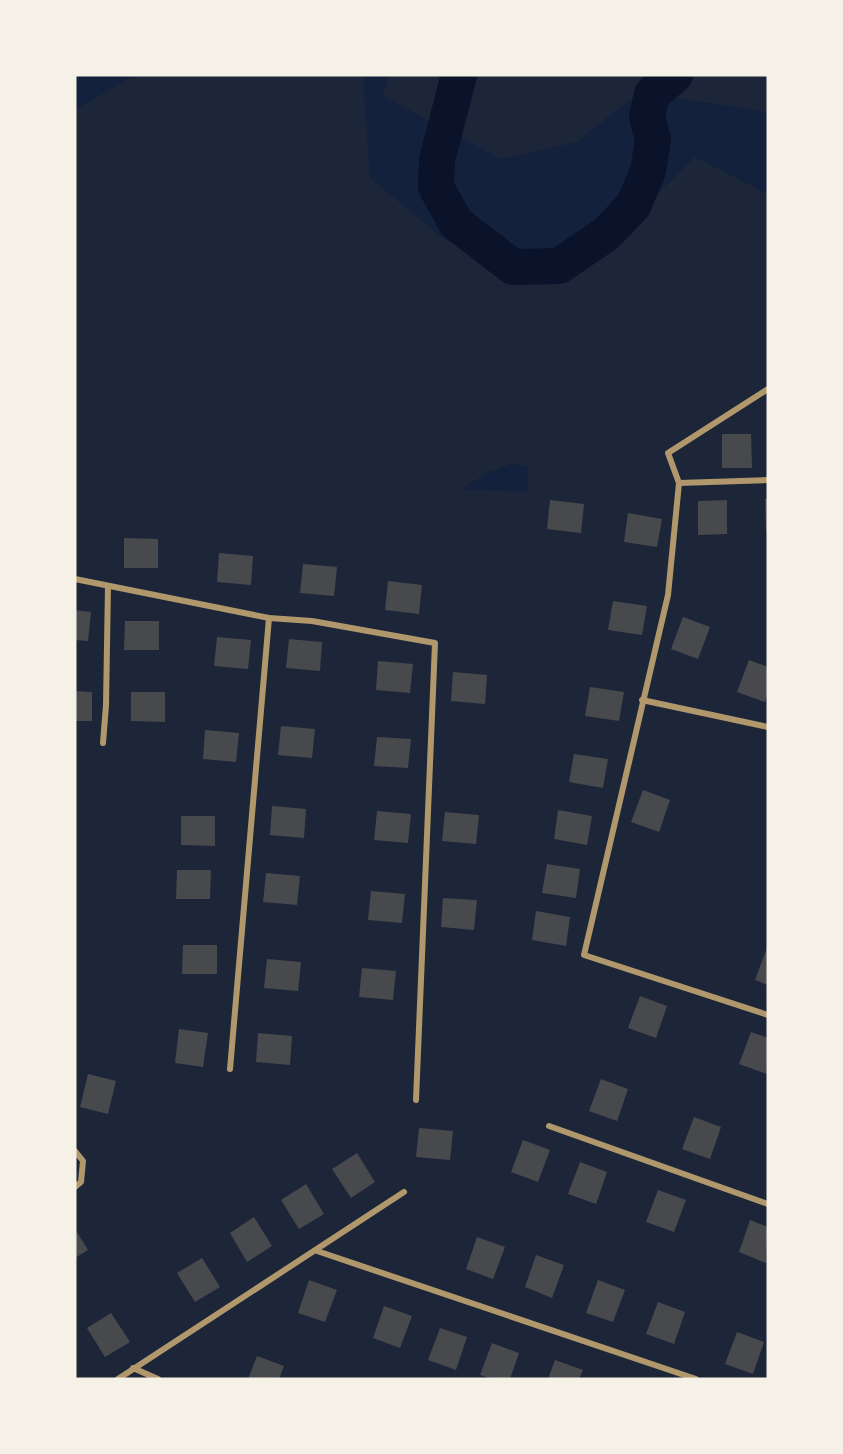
<svg xmlns="http://www.w3.org/2000/svg" width="843" height="1454" font-family="Lato,sans-serif">
	<rect width="100%" height="100%" fill="#14213d"/>
	<g fill="#1d2539" fill-rule="evenodd">
		<path d="M144,75H363L370,178L440,236L513,279L584,265L695,157L768,194V1379H75V110L128,79ZM513,463L528,468L527,492L462,489L487,473Z"/>
		<polygon points="389,75 768,75 768,112 639,92 577,142 501,159 383,96"/>
	</g>
	<g fill="none" stroke-linecap="round" stroke-linejoin="round">
		<polyline stroke="#0b132b" stroke-width="36" points="459,75 437,160 436,187 456,223 513,267 559,266 606,234 633,206 648,171 653,140 647,117 652,94 675,75"/>
	</g>
	<g fill="#48494c">
		<polygon points="722,434 751,434 752,468 722,468"/>
		<polygon points="765,499 768,499 768,533 766,533"/>
		<polygon points="550,500 584,504 581,533 547,529"/>
		<polygon points="727,500 727,534 698,535 698,501"/>
		<polygon points="628,513 662,519 657,547 624,542"/>
		<polygon points="124,538 158,539 158,568 124,568"/>
		<polygon points="219,553 253,556 251,585 217,582"/>
		<polygon points="303,564 337,567 334,596 300,593"/>
		<polygon points="388,581 422,585 419,614 385,610"/>
		<polygon points="613,601 647,606 642,635 608,630"/>
		<polygon points="75,610 91,612 88,641 75,640"/>
		<polygon points="683,617 710,627 698,659 671,649"/>
		<polygon points="125,621 159,621 159,650 124,650"/>
		<polygon points="217,637 251,640 248,669 214,666"/>
		<polygon points="289,639 322,642 320,671 286,668"/>
		<polygon points="749,660 768,667 768,693 765,702 737,692"/>
		<polygon points="378,661 413,664 410,693 376,690"/>
		<polygon points="453,672 487,675 485,704 451,701"/>
		<polygon points="590,687 624,692 619,721 585,716"/>
		<polygon points="75,691 92,692 92,721 75,721"/>
		<polygon points="131,692 165,692 165,722 131,721"/>
		<polygon points="281,726 315,729 312,758 278,755"/>
		<polygon points="205,730 239,733 236,762 203,759"/>
		<polygon points="377,737 411,739 408,768 374,766"/>
		<polygon points="574,754 608,759 603,788 569,782"/>
		<polygon points="643,790 670,800 659,832 631,822"/>
		<polygon points="272,806 306,809 304,838 270,835"/>
		<polygon points="558,810 592,816 587,845 554,839"/>
		<polygon points="377,811 411,814 408,843 374,840"/>
		<polygon points="445,812 479,815 476,844 442,841"/>
		<polygon points="181,816 215,816 215,846 181,845"/>
		<polygon points="547,864 580,869 576,898 542,893"/>
		<polygon points="177,870 211,870 210,899 176,899"/>
		<polygon points="266,873 300,876 297,905 263,902"/>
		<polygon points="371,891 405,894 402,923 368,920"/>
		<polygon points="443,898 477,900 474,930 441,927"/>
		<polygon points="536,911 570,917 566,946 532,940"/>
		<polygon points="183,945 217,945 217,974 182,974"/>
		<polygon points="768,945 768,985 755,980"/>
		<polygon points="267,959 301,962 298,991 264,988"/>
		<polygon points="362,968 396,971 393,1000 359,997"/>
		<polygon points="640,996 667,1006 656,1038 628,1028"/>
		<polygon points="179,1029 208,1033 203,1067 175,1063"/>
		<polygon points="751,1032 768,1038 767,1074 739,1064"/>
		<polygon points="258,1033 292,1036 290,1065 256,1062"/>
		<polygon points="88,1074 116,1081 108,1114 80,1107"/>
		<polygon points="601,1079 628,1089 617,1121 589,1111"/>
		<polygon points="694,1117 721,1127 710,1159 682,1149"/>
		<polygon points="419,1128 453,1131 450,1160 416,1157"/>
		<polygon points="523,1140 550,1150 538,1182 511,1172"/>
		<polygon points="357,1153 375,1182 351,1198 332,1169"/>
		<polygon points="580,1162 607,1172 596,1204 568,1194"/>
		<polygon points="306,1184 324,1214 299,1229 281,1200"/>
		<polygon points="658,1190 686,1200 674,1232 646,1222"/>
		<polygon points="254,1217 272,1246 247,1262 230,1233"/>
		<polygon points="750,1220 768,1227 766,1263 739,1252"/>
		<polygon points="75,1229 88,1250 75,1258"/>
		<polygon points="477,1237 505,1247 493,1279 466,1269"/>
		<polygon points="536,1255 564,1265 552,1298 525,1287"/>
		<polygon points="202,1258 220,1287 195,1302 177,1273"/>
		<polygon points="309,1280 337,1290 325,1322 298,1313"/>
		<polygon points="598,1280 625,1290 613,1322 586,1313"/>
		<polygon points="658,1302 685,1312 674,1344 646,1334"/>
		<polygon points="384,1306 412,1316 400,1348 373,1338"/>
		<polygon points="111,1313 130,1342 105,1357 87,1328"/>
		<polygon points="440,1328 467,1337 456,1370 428,1360"/>
		<polygon points="737,1332 764,1342 753,1374 725,1364"/>
		<polygon points="492,1343 519,1353 510,1379 492,1379 480,1375"/>
		<polygon points="257,1356 284,1366 279,1379 248,1379"/>
		<polygon points="555,1360 583,1370 579,1379 548,1379"/>
	</g>
	<g fill="none" stroke-linecap="round" stroke-linejoin="round">
		<g stroke="#b1986c" stroke-width="6">
			<polyline points="768,389 668,453 679,483 668,595 584,955 768,1015"/>
			<polyline points="679,483 768,480"/>
			<polyline points="75,579 269,618 312,621 435,643 416,1100"/>
			<polyline points="642,700 768,727"/>
			<polyline points="103,743 106,705 108,586"/>
			<polyline points="230,1069 269,618"/>
			<polyline points="549,1126 768,1204"/>
			<polyline points="75,1151 83,1161 81,1182 75,1187"/>
			<polyline points="317,1251 696,1379"/>
			<polyline points="133,1368 158,1379"/>
			<polyline points="118,1379 404,1192"/>
		</g>
	</g>
	<rect width="843" height="1454" fill="none" stroke="#f6f1e7" stroke-width="153"/>
</svg>
